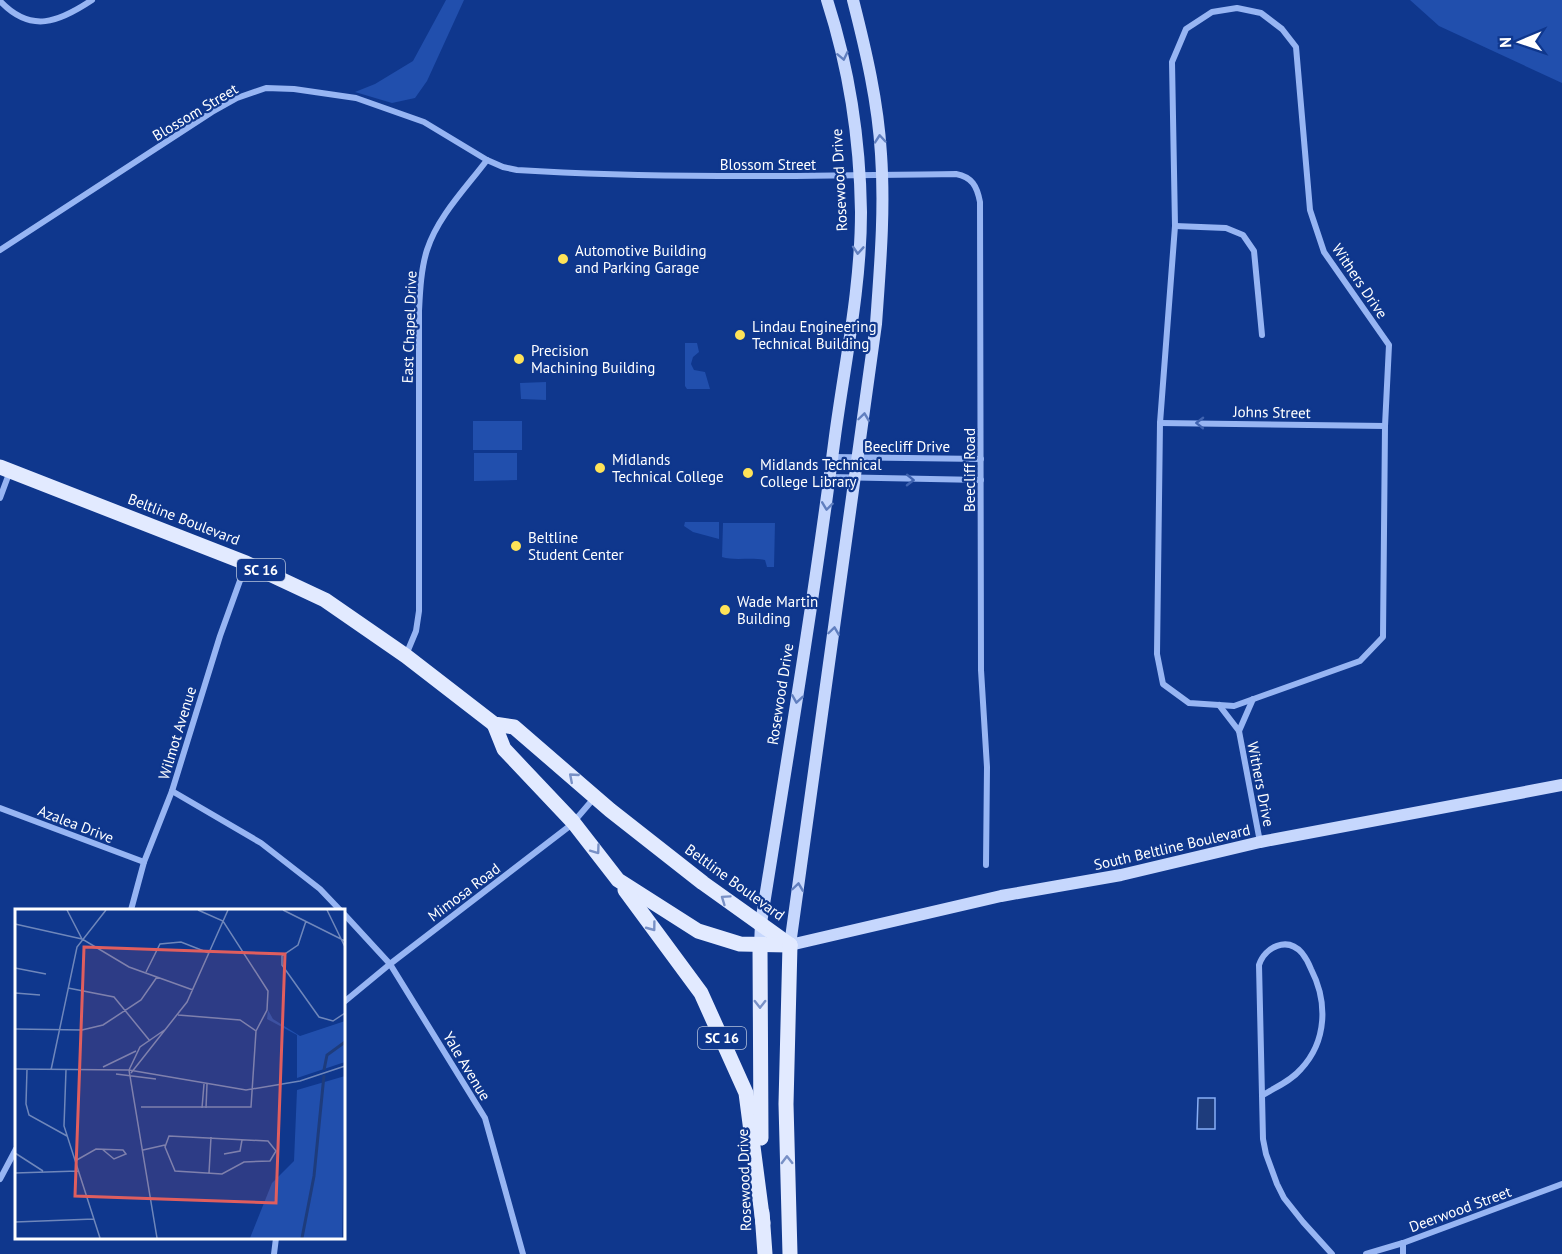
<svg xmlns="http://www.w3.org/2000/svg" width="1562" height="1254" font-family="'PT Sans',sans-serif">
	<rect width="100%" height="100%" fill="#0f378d"/>
	<g fill="#214fad">
		<polygon points="446,0 464,0 427,81 415,98 392,103 355,92 375,84 413,61"/>
		<polygon points="1410,0 1562,0 1562,83 1439,26"/>
		<polygon points="685,343 697,343 699,352 693,357 691,364 694,370 705,372 710,389 687,389 685,386"/>
		<polygon points="546,382 546,400 521,399 520,383"/>
		<rect x="473" y="421" width="49" height="29"/>
		<polygon points="474,453 517,453 517,480 474,481"/>
		<polygon points="685,522 719,522 719,539 693,532 684,526"/>
		<path d="M723,523H775L774,567H767L765,560C751,557 734,561 722,557Z"/>
	</g>
	<polygon fill="#1e3c7c" stroke="#88aef6" stroke-width="1.5" points="1198,1098 1215,1098 1215,1129 1197,1129"/>
	<g fill="none" stroke-linecap="round" stroke-linejoin="round">
		<g stroke="#97b5f3" stroke-width="6">
			<path d="M0,1C31,34 59,22 92,0"/>
			<polygon points="1237,8 1261,13 1282,29 1296,47 1310,210 1324,252 1389,345 1385,426 1383,637 1360,661 1234,706 1189,703 1163,684 1157,654 1160,423 1175,226 1172,62 1186,29 1212,12"/>
			<polyline points="1175,226 1226,228 1243,235 1254,251 1262,335"/>
			<polyline points="0,250 212,112 237,98 266,88 294,89 356,98 424,122 487,160"/>
			<polyline points="1160,423 1385,426"/>
			<polyline points="833,457 981,459"/>
			<polyline points="830,477 981,480"/>
			<polyline points="0,498 10,471"/>
			<path d="M406,655L416,631L419,611V311C420,291 421,269 427,250C438,216 466,188 487,160L503,167L517,170C663,179 809,176 956,174C972,177 977,186 980,202L981,670L987,767L986,865"/>
			<polyline points="1219,705 1239,731 1260,842"/>
			<polyline points="1239,731 1253,699"/>
			<polyline points="172,791 261,843 320,889 340,910"/>
			<polyline points="0,808 144,862"/>
			<polyline points="131,910 144,862 172,791 220,636 246,564"/>
			<polyline points="344,914 390,964 485,1118 523,1254"/>
			<polyline points="344,1002 390,964 571,825 595,797"/>
			<path d="M1263,1095C1276,1087 1291,1081 1301,1069C1327,1041 1328,1002 1311,969C1309,964 1306,958 1302,953C1287,936 1265,947 1259,965L1263,1139L1266,1154L1277,1184L1284,1198L1303,1222L1332,1254"/>
			<polyline points="0,1179 16,1149"/>
			<polyline points="1403,1243 1403,1254"/>
			<polyline points="274,1254 276,1238"/>
			<polyline points="1366,1254 1403,1243 1562,1184"/>
		</g>
		<g stroke="#c6d7fd" stroke-width="12">
			<path d="M853,0C866,51 878,102 881,154C885,211 880,267 876,324L790,945L1001,896L1121,875L1260,842L1562,785"/>
			<path d="M760,946L761,923C787,761 814,599 835,436C845,362 861,287 861,212C860,141 849,68 827,0"/>
		</g>
		<g stroke="#e2eaff" stroke-width="15">
			<polyline points="0,467 246,563 325,600 406,656 494,724 514,727 610,810 703,883 790,945"/>
			<polyline points="494,724 504,749 573,822 618,880 698,931 740,944 790,945"/>
			<polyline points="625,890 701,993 746,1093 763,1223"/>
			<polyline points="760,946 761,1138"/>
			<polyline points="762,1213 765,1254"/>
			<polyline points="790,1254 786,1104 790,945"/>
		</g>
	</g>
	<defs><path id="oneway-chevron" d="M-2-3.5L2.5 0L-2 3.5" fill="none" stroke-width="1.6" stroke-linecap="round" stroke-linejoin="round" transform="scale(1.5)"/></defs>
	<g stroke="#617fbf">
		<use href="#oneway-chevron" transform="translate(843 56) rotate(78)"/>
		<use href="#oneway-chevron" transform="translate(880 139) rotate(-95)"/>
		<use href="#oneway-chevron" transform="translate(858 250) rotate(94)"/>
		<use href="#oneway-chevron" transform="translate(864 417) rotate(-82)"/>
		<use href="#oneway-chevron" transform="translate(827 506) rotate(97)"/>
		<use href="#oneway-chevron" transform="translate(834 631) rotate(-82)"/>
		<use href="#oneway-chevron" transform="translate(797 699) rotate(99)"/>
		<use href="#oneway-chevron" transform="translate(798 887) rotate(-82)"/>
	</g>
	<g stroke="#3f63b1">
		<use href="#oneway-chevron" transform="translate(1200 423) rotate(-179)"/>
		<use href="#oneway-chevron" transform="translate(910 480) rotate(1)"/>
	</g>
	<g stroke="#7890c6">
		<use href="#oneway-chevron" transform="translate(573 777) rotate(-139)"/>
		<use href="#oneway-chevron" transform="translate(596 850) rotate(54)"/>
		<use href="#oneway-chevron" transform="translate(725 899) rotate(-145)"/>
		<use href="#oneway-chevron" transform="translate(652 927) rotate(53)"/>
		<use href="#oneway-chevron" transform="translate(760 1004) rotate(90)"/>
		<use href="#oneway-chevron" transform="translate(787 1160) rotate(-91)"/>
	</g>
	<g fill="#ffe358" stroke="#0f378d" stroke-width="2">
		<circle cx="563" cy="259" r="6"/>
		<circle cx="740" cy="335" r="6"/>
		<circle cx="519" cy="359" r="6"/>
		<circle cx="600" cy="468" r="6"/>
		<circle cx="748" cy="473" r="6"/>
		<circle cx="516" cy="546" r="6"/>
		<circle cx="725" cy="610" r="6"/>
	</g>
	<g text-anchor="middle" dominant-baseline="central" stroke-width="4.5" stroke-linejoin="round" paint-order="stroke">
		<g fill="#0f378d" stroke="#b7c3dd" stroke-width="1.5">
			<rect x="237" y="559" width="48" height="22" rx="4.5"/>
			<rect x="698" y="1027" width="48" height="22" rx="4.5"/>
		</g>
		<g font-size="14" font-weight="bold" fill="#fff">
			<text x="261" y="570">SC 16</text>
			<text x="722" y="1038">SC 16</text>
		</g>
		<g font-size="15" fill="#fff" stroke="#0f378d">
			<text transform="translate(195 112) rotate(-31)">Blossom Street</text>
			<text x="768" y="164">Blossom Street</text>
			<text transform="translate(839 180) rotate(-93)">Rosewood Drive</text>
			<text transform="translate(1360 281) rotate(56)">Withers Drive</text>
			<text transform="translate(409 327) rotate(-88)">East Chapel Drive</text>
			<text transform="translate(1272 412) rotate(1)">Johns Street</text>
			<text x="907" y="446">Beecliff Drive</text>
			<text transform="translate(969 470) rotate(-90)">Beecliff Road</text>
			<text transform="translate(184 519) rotate(21)">Beltline Boulevard</text>
			<text transform="translate(780 694) rotate(-81)">Rosewood Drive</text>
			<text transform="translate(177 733) rotate(-73)">Wilmot Avenue</text>
			<text transform="translate(1261 784) rotate(79)">Withers Drive</text>
			<text transform="translate(76 824) rotate(21)">Azalea Drive</text>
			<text transform="translate(1172 847) rotate(-13)">South Beltline Boulevard</text>
			<text transform="translate(735 882) rotate(36)">Beltline Boulevard</text>
			<text transform="translate(464 892) rotate(-37)">Mimosa Road</text>
			<text transform="translate(467 1066) rotate(59)">Yale Avenue</text>
			<text transform="translate(744 1180) rotate(-92)">Rosewood Drive</text>
			<text transform="translate(1460 1209) rotate(-20)">Deerwood Street</text>
		</g>
		<g font-size="15" fill="#fff" stroke="#0f378d" text-anchor="start">
			<text x="575" y="250">Automotive Building<tspan x="575" dy="17">and Parking Garage</tspan></text>
			<text x="752" y="326">Lindau Engineering<tspan x="752" dy="17">Technical Building</tspan></text>
			<text x="531" y="350">Precision<tspan x="531" dy="17">Machining Building</tspan></text>
			<text x="612" y="459">Midlands<tspan x="612" dy="17">Technical College</tspan></text>
			<text x="760" y="464">Midlands Technical<tspan x="760" dy="17">College Library</tspan></text>
			<text x="528" y="537">Beltline<tspan x="528" dy="17">Student Center</tspan></text>
			<text x="737" y="601">Wade Martin<tspan x="737" dy="17">Building</tspan></text>
		</g>
	</g>
	<g transform="translate(15 909)">
		<rect width="330" height="330" fill="#0f378d"/>
		<path d="M253,101L258,110L285,127L330,112V153L282,169V126L252,110ZM330,167L327,329H235L257,274L279,252L282,181Z" fill="#214fad"/>
		<path fill="none" stroke="#1e3c7c" stroke-width="3" d="M309,161L312,146L330,133M287,329L299,267L309,166"/>
		<path fill="none" stroke="#6f87bb" stroke-width="1.5" d="M52,1L67,30L114,58L178,81M183,1L208,12L253,82L252,101L241,122M268,1L330,32M312,1L330,38M291,12L283,36L267,47V56L304,108L318,112L330,104M0,15L67,30M0,59L31,65M131,63L145,35L166,33L194,44M53,79L99,88L135,132M0,84L25,86M0,120L67,121L88,116L126,91L142,68M88,158L121,142M0,160L114,161L231,181L285,172L330,157M12,160L11,195L14,206L52,227M36,161L62,38L91,1M51,161L49,217L85,329M116,164L172,93L213,1M101,165L141,170M126,198H236L241,122L225,111L163,106M187,199L189,175M191,199L192,175M154,227L253,232L261,242L255,252L229,253L207,265L160,262L150,238ZM128,241L150,236M0,244L28,262M209,245L225,242L227,231M60,252L81,240L108,241L111,245L99,250L87,240M0,264L63,262M194,264L196,228M0,313L79,310M142,329L114,161L125,138L151,120M329,329L330,243"/>
		<path fill="#e05e5e" fill-opacity="0.15" stroke="#e05e5e" stroke-width="3" d="M69,38L270,45L261,294L60,287Z"/>
		<rect width="330" height="330" fill="none" stroke="#fff" stroke-width="3"/>
	</g>
	<g transform="translate(1520 42) rotate(268)" stroke="#0f378d" stroke-width="4.5" paint-order="stroke">
	<path d="M0-4.5L10 22L0 15L-10 22Z" fill="#ffffff"/>
	<text y="-9" font-size="16" font-weight="bold" text-anchor="middle" fill="#ffffff">N</text>
	</g>
</svg>
